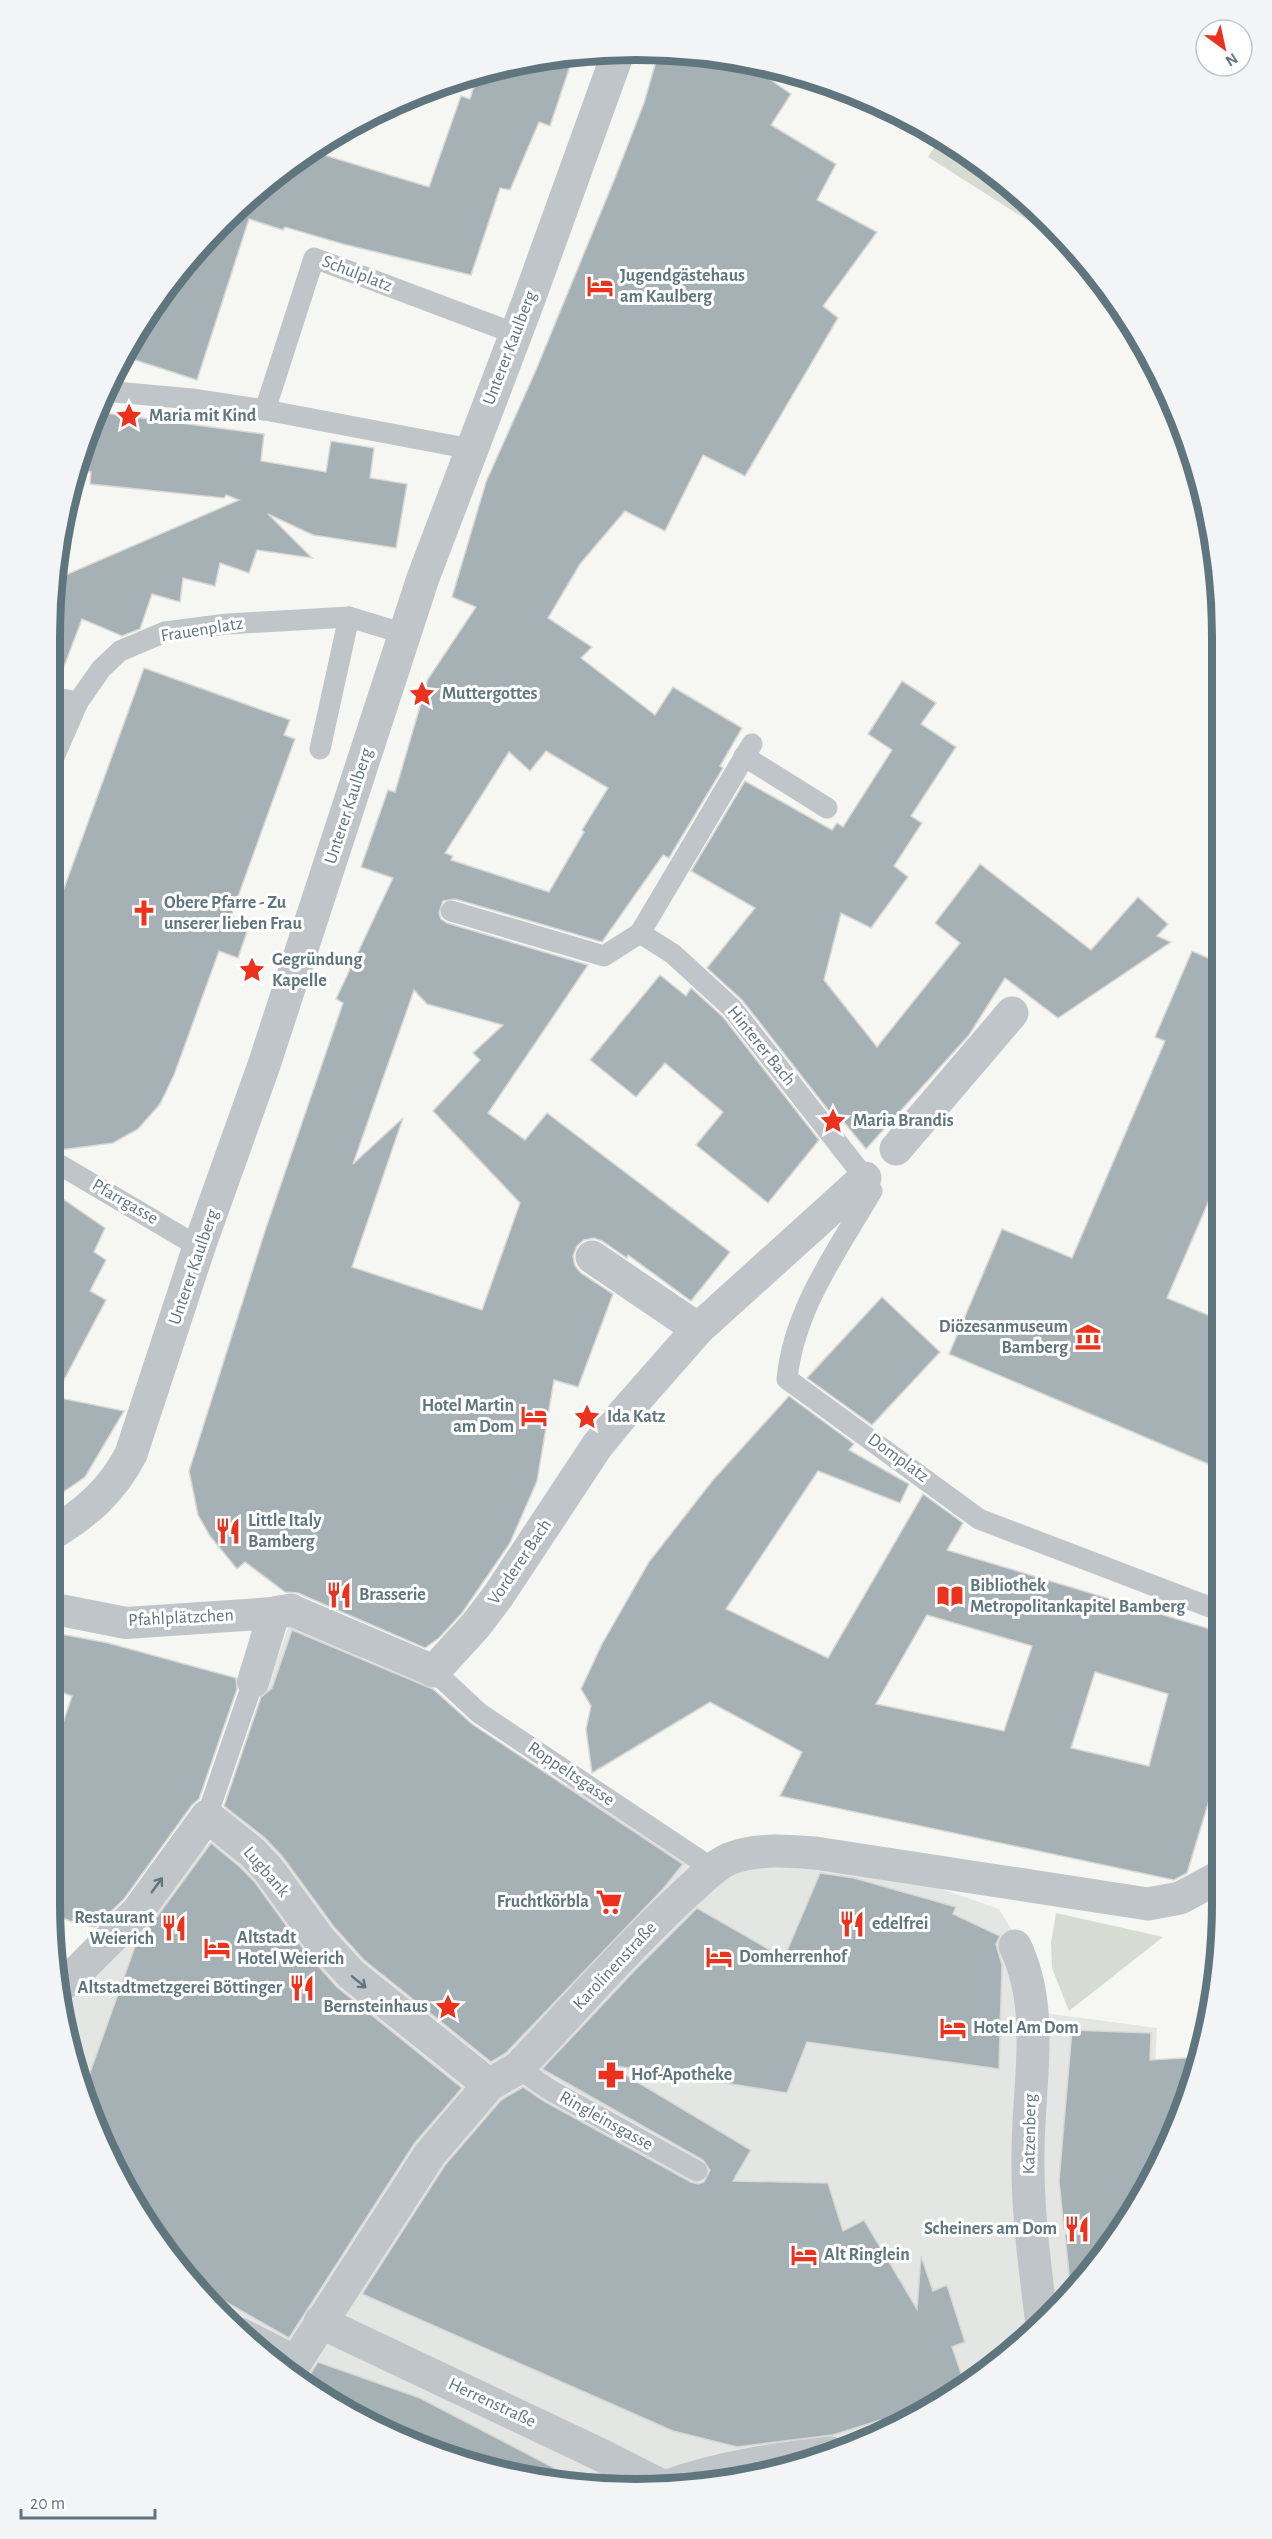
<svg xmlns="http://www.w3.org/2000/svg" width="1272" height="2539" font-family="'Alegreya Sans',sans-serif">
	<rect width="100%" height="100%" fill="#f6f6f3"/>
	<polygon fill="#e4e6e4" points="291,1619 366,1647 318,1767 466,1936 570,1781 698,1862 899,1874 999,1909 1034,1966 1044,2013 1157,2028 1149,2185 1123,2229 1051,2317 962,2390 895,2429 788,2469 700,2485 598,2488 521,2478 411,2445 310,2391 249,2344 171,2260 128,2196 81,2092 61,2017 57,1981 215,1838"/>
	<g fill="#d7dcd2">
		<polygon points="940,138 993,171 1068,246 928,157"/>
		<polygon points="1056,1913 1163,1937 1069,2011 1052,1968 1051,1943"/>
	</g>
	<g fill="#a6b1b5" stroke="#d8d8d5" stroke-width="1.5" fill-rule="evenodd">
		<path d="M659,51H674L745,62L791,94L771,125L836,164L817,200L877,232L823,306L838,318L745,476L703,455L665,531L625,511L580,564L548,618L592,647L581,658L655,715L673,687L742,728L720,766L723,768L669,858L663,855L602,942L455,899L443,901L439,913L441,919L447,923L588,965L488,1113L525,1140L547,1113L730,1252L691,1301L628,1255L627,1258L602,1241L594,1238L584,1240L577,1246L573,1256L575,1266L581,1273L613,1294L578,1387L554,1380L537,1481L510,1543L462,1613L439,1638L425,1648L298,1593L285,1592L245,1562L237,1569L210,1536L198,1515L189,1471L265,1231L343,1003L336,999L393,878L361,867L388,790L395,792L428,679L476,607L452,597L486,482L536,370L615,178L644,103ZM546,751L608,788L582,830L584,832L549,892L451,860L453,856L445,853L509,752L530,771ZM414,990L427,1004L503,1025L473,1053L480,1060L433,1111L520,1203L482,1310L352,1267L403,1118L353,1164Z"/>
		<polygon points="574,54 550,126 539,122 510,190 500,188 471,275 343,244 285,227 283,230 249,219 197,380 123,356 170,279 249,195 311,151 429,187 461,96 470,99 478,73 559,55"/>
		<polygon points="97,412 264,434 261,461 326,472 331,441 374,448 370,478 407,484 396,548 313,535 268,514 312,558 257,550 249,573 220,563 215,586 183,578 180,602 152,594 140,629 122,636 82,619 57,685 51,685 51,598 54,580 239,500 226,495 224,498 90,484 91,472 75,470"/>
		<polygon points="144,668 290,720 284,735 295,739 231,916 250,923 238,958 219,951 174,1075 160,1104 138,1129 113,1143 60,1150 50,1146 50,927"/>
		<polygon points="902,681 936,703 921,724 956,747 911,816 922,823 894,866 908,877 871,928 841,913 824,980 877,1047 960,943 935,923 980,864 1091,950 1138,897 1168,924 1157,936 1171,942 1058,1018 1005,978 969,1035 866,1149 839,1116 836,1120 742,1000 707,968 755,908 691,871 745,781 832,830 837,823 843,827 892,750 868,734"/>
		<polygon points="1192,951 1219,963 1219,1177 1167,1298 1220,1320 1220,1469 949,1354 1002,1229 1072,1258 1165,1041 1155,1037"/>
		<polygon points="660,975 686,996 691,988 723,1017 819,1140 768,1203 696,1145 723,1112 665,1063 636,1097 590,1060"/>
		<polygon points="50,1190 105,1228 94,1252 106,1260 90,1291 106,1300 55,1397 124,1411 85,1477 50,1501"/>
		<polygon points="882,1297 940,1352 872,1425 807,1378"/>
		<path d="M789,1396L854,1444L849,1450L909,1484L900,1503L818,1471L726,1609L828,1658L923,1494L963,1523L947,1550L1220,1632L1221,1746L1212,1780L1215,1781L1187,1873L1174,1880L780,1796L802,1752L710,1702L592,1773L586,1729L591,1706L581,1689L602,1644L649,1562L713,1480ZM927,1615L1032,1646L1004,1731L876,1704ZM1095,1672L1168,1694L1149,1766L1071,1748Z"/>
		<polygon points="292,1630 433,1689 472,1724 683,1864 663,1889 506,2053 491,2062 364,1960 334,1927 282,1856 265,1838 224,1806 261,1697 272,1688"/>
		<polygon points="50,1632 108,1643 236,1678 237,1689 199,1799 192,1805 124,1899 95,1927 75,1923 50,1913 50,1762 72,1696 50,1688"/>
		<polygon points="211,1843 240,1867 254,1881 304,1950 337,1987 462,2088 414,2144 289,2338 191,2282 171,2260 128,2196 82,2095 138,1938 153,1922"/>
		<polygon points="820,1873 854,1878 956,1907 953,1914 1000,1936 996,1944 1002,1965 999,2069 807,2042 787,2093 609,2065 751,2150 733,2181 828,2183 843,2231 864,2220 917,2309 921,2256 933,2291 947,2285 965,2342 952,2347 966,2387 903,2425 887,2430 881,2420 833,2435 737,2447 673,2431 362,2294 445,2165 501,2100 523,2087 544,2101 691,2182 698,2184 704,2182 710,2170 703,2160 542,2069 635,1970 697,1908 784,1958"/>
		<polygon points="1072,2030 1151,2033 1150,2060 1202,2057 1162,2162 1123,2229 1071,2293 1065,2235 1076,2230 1064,2229 1059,2181"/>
		<polygon points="318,2362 420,2398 562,2472 557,2483 521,2478 411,2445 303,2385"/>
	</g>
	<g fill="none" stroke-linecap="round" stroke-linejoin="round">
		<g stroke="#bfc5c8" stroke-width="21">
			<polyline points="104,391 192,399 265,410 471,449"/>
			<polyline points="265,410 314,258 516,334"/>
			<polyline points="51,697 78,702"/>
			<polyline points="320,749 349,617"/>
			<polyline points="744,756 827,808"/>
			<polyline points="51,764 78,702 101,669 120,651 165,632 227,624 349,617 405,634"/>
			<polyline points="451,911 604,956 640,933 752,744"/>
			<path d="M640,933L673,954L732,1008L865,1178L872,1191C837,1251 794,1309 787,1379L979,1519L1220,1611"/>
			<polyline points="50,1159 199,1247"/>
			<polyline points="434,1671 479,1713 713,1869"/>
			<polyline points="207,1816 253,1682"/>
			<polyline points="518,2068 550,2090 697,2171"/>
		</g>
		<g stroke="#bfc5c8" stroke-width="32">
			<polyline points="50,1608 126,1623 274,1613 253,1682"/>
			<polyline points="291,1610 434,1671"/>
		</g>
		<g stroke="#bfc5c8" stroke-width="33">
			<polyline points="896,1149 1012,1013"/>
			<polyline points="592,1257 698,1329"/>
			<polyline points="274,1613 291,1610"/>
			<polyline points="434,1671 476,1625 498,1596 597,1446 619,1419 698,1329 865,1178"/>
			<path d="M1015,1946C1046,2010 1028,2084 1028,2153C1027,2210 1035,2267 1042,2325"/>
			<polyline points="58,1986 68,1981 138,1911 207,1816 253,1853 268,1869 319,1939 351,1974 489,2085"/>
			<polyline points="320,2322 603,2456 662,2486"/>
			<polyline points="240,2334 295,2362"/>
			<path d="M288,2374L430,2154L489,2085L518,2068C573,2010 627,1948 686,1893C699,1882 713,1866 729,1859C756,1848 787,1851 815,1853L1148,1904L1180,1898L1221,1876"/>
			<path d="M667,2486C724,2466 772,2460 831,2453"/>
		</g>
		<path stroke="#bfc5c8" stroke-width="33" d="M50,1535C85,1514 112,1491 131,1454L199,1247L264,1065L423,578L528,302L618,53"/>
	</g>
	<defs><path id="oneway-shaft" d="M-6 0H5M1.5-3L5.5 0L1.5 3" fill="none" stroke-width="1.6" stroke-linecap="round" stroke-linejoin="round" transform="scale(1.5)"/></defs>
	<g stroke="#60767f">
		<use href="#oneway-shaft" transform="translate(157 1885) rotate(-54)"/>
		<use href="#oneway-shaft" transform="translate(359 1982) rotate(39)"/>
	</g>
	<defs>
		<g id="hotel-bare" transform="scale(2.07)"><path d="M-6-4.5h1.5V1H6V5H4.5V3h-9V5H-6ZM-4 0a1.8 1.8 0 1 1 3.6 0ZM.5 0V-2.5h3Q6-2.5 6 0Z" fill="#ec321d" stroke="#fff" stroke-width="2.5" paint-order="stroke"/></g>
		<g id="sight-bare" transform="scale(2.07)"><path d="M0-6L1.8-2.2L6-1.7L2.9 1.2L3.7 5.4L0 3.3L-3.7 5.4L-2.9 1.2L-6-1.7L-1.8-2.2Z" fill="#ec321d" stroke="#fff" stroke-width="2.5" paint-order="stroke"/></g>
		<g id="church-bare" transform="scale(2.07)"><path d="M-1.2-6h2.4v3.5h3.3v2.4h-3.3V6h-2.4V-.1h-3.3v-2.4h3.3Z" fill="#ec321d" stroke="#fff" stroke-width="2.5" paint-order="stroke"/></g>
		<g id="museum-bare" transform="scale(2.07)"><path d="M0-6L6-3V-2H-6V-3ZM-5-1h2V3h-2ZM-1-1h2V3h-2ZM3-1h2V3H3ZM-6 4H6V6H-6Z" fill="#ec321d" stroke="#fff" stroke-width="2.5" paint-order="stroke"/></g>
		<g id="restaurant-bare" transform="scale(2.07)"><path d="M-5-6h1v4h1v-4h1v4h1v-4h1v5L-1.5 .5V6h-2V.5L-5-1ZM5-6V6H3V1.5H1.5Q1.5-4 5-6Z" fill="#ec321d" stroke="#fff" stroke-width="2.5" paint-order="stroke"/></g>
		<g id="library-bare" transform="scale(2.07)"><path d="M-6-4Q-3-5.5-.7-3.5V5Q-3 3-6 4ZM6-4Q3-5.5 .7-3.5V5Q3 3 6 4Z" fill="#ec321d" stroke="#fff" stroke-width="2.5" paint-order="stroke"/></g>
		<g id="supermarket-bare" transform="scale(2.07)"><path d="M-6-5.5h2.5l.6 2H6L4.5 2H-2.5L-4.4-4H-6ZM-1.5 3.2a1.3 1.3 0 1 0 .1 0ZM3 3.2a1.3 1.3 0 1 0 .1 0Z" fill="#ec321d" stroke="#fff" stroke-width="2.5" paint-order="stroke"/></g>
		<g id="pharmacy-bare" transform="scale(2.07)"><path d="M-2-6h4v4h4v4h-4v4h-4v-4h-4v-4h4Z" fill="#ec321d" stroke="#fff" stroke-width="2.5" paint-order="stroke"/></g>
	</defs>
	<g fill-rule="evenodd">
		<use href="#hotel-bare" x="600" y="286"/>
		<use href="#sight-bare" x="129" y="416"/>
		<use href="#sight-bare" x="422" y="694"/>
		<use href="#church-bare" x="144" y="913"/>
		<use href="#sight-bare" x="252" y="970"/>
		<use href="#sight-bare" x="833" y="1121"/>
		<use href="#museum-bare" x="1088" y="1337"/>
		<use href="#hotel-bare" x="534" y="1416"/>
		<use href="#sight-bare" x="587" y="1417"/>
		<use href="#restaurant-bare" x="228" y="1531"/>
		<use href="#restaurant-bare" x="339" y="1595"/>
		<use href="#library-bare" x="950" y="1596"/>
		<use href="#supermarket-bare" x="609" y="1902"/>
		<use href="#restaurant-bare" x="852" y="1924"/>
		<use href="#restaurant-bare" x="174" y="1928"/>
		<use href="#hotel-bare" x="217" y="1948"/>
		<use href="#hotel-bare" x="719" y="1957"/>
		<use href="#restaurant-bare" x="302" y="1988"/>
		<use href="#sight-bare" x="448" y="2007"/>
		<use href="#hotel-bare" x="953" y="2028"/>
		<use href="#pharmacy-bare" x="611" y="2075"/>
		<use href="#restaurant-bare" x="1077" y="2229"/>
		<use href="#hotel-bare" x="804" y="2255"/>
	</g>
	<g text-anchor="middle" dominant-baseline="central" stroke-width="6" stroke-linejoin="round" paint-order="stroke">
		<g font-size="18" fill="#60767f" stroke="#fff">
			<text transform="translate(357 274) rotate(21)">Schulplatz</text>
			<text transform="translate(510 348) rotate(-69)">Unterer Kaulberg</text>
			<text transform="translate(202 630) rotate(-9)">Frauenplatz</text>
			<text transform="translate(349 806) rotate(-72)">Unterer Kaulberg</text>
			<text transform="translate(761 1046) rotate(51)">Hinterer Bach</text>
			<text transform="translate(125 1202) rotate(30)">Pfarrgasse</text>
			<text transform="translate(194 1267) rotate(-71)">Unterer Kaulberg</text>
			<text transform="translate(898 1458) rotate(36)">Domplatz</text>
			<text transform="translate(520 1562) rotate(-56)">Vorderer Bach</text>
			<text transform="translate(181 1618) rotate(-3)">Pfahlplätzchen</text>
			<text transform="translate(571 1774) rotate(34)">Roppeltsgasse</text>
			<text transform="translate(266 1872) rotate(49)">Lugbank</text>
			<text transform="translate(615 1966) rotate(-47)">Karolinenstraße</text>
			<text transform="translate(606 2121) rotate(29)">Ringleinsgasse</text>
			<text transform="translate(1030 2134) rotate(-89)">Katzenberg</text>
			<text transform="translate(492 2403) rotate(25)">Herrenstraße</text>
		</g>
		<g font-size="18" font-weight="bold" fill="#60767f" stroke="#fff" text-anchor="start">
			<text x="620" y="276">Jugendgästehaus<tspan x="620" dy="21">am Kaulberg</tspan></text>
			<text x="149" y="416">Maria mit Kind</text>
			<text x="442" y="694">Muttergottes</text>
			<text x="164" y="903">Obere Pfarre - Zu<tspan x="164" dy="21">unserer lieben Frau</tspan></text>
			<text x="272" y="960">Gegründung<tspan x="272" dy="21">Kapelle</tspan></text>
			<text x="853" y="1121">Maria Brandis</text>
			<text x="1068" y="1327" text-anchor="end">Diözesanmuseum<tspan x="1068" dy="21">Bamberg</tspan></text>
			<text x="514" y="1406" text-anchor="end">Hotel Martin<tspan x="514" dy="21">am Dom</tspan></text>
			<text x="607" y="1417">Ida Katz</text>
			<text x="248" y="1521">Little Italy<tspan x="248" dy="21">Bamberg</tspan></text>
			<text x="970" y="1586">Bibliothek<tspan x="970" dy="21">Metropolitankapitel Bamberg</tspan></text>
			<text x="359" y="1595">Brasserie</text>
			<text x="589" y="1902" text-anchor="end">Fruchtkörbla</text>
			<text x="154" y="1918" text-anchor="end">Restaurant<tspan x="154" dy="21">Weierich</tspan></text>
			<text x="872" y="1924">edelfrei</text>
			<text x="237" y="1938">Altstadt<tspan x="237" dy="21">Hotel Weierich</tspan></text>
			<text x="739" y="1957">Domherrenhof</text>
			<text x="282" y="1988" text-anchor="end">Altstadtmetzgerei Böttinger</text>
			<text x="428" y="2007" text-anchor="end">Bernsteinhaus</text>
			<text x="973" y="2028">Hotel Am Dom</text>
			<text x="631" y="2075">Hof-Apotheke</text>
			<text x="1057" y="2229" text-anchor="end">Scheiners am Dom</text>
			<text x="824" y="2255">Alt Ringlein</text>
		</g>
	</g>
	<path d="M0 0H1272V2539H0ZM636 60H636A576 576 0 0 1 1212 636V1903A576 576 0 0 1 636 2479H636A576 576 0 0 1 60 1903V636A576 576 0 0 1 636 60Z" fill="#f2f4f5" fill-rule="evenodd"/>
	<path fill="none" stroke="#60767f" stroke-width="8" d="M636 60H636A576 576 0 0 1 1212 636V1903A576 576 0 0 1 636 2479H636A576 576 0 0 1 60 1903V636A576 576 0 0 1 636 60Z"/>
	<g transform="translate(1224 48) rotate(147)"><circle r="28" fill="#ffffff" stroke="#bfc8cc" stroke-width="1.5"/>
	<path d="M0-4.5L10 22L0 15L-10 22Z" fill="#ec321d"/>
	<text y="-9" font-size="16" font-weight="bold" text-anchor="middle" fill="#60767f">N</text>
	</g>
	<path d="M21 2509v9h134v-9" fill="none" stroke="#60767f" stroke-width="3"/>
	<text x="30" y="2509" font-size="18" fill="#60767f" stroke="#ffffff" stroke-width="4.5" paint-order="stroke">20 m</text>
</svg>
